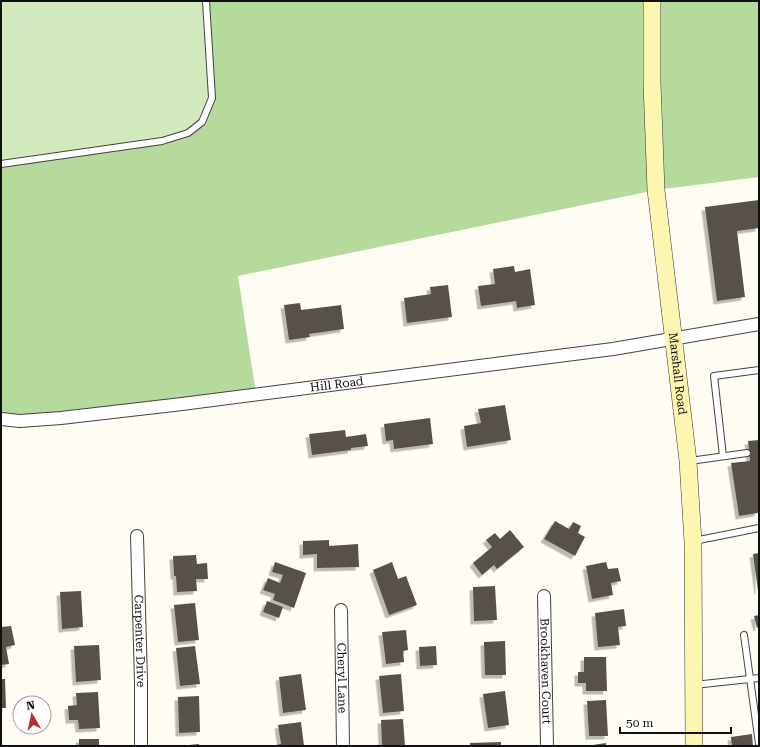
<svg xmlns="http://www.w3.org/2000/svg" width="760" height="747" font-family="'Roboto Serif',serif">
	<defs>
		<filter id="shadow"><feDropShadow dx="-3.5" dy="3.5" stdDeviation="0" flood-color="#0004"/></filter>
	</defs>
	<rect width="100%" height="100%" fill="#fffdf3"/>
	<polygon fill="#d2e9bd" points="1,1 206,1 212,98 202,122 188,133 162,141 1,164"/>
	<polygon fill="#b6d99c" points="206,1 759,1 759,177 656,190 238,276 256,394 1,419 1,164 162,141 188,133 202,122 212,98"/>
	<g fill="#58514c" filter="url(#shadow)">
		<polygon points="759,200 759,228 737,231 745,297 717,301 705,207"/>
		<polygon points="514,266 515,272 530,269 535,305 517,308 516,301 481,306 478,286 495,284 493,269"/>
		<polygon points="448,285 452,317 407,323 404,298 431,294 430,287"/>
		<polygon points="300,303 301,310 341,305 344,329 309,334 310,337 289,340 284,305"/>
		<polygon points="505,405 511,440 467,447 464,426 481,423 478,409"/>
		<polygon points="430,418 433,444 394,449 393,440 386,441 384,424"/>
		<polygon points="345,430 346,437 366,434 368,446 351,448 351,450 312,455 309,434"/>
		<polygon points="759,440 758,513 739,516 731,463 750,461 748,441"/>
		<polygon points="555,521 569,529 573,522 581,526 578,533 585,537 575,556 544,539"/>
		<polygon points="510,530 524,547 497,569 494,565 482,575 473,563 492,547 486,540 495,533 500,539"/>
		<polygon points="329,540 329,546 358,544 359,567 317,568 317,554 303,555 303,541"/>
		<polygon points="759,553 759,591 758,591 753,554"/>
		<polygon points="196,555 197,564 207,563 208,579 196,579 197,591 177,592 176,576 174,576 173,556"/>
		<polygon points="275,562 306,573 294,608 273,600 275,594 263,590 268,578 280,583 283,575 272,572"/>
		<polygon points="392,562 398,579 406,576 417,605 389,615 373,570"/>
		<polygon points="606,562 608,569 618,568 621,581 611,583 613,595 592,599 586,566"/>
		<polygon points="495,586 497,620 474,621 473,587"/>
		<polygon points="81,591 83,627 62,629 60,592"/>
		<polygon points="267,601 283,607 279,618 263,612"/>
		<polygon points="195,603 199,640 178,642 174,605"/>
		<polygon points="624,609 626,626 618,627 620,645 598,647 595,613"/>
		<polygon points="759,615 759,627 757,628 754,616"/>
		<polygon points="11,626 15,645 6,647 9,664 1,665 1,627"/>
		<polygon points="406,630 408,650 403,651 404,662 386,664 382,632"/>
		<polygon points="505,641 506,675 485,675 484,642"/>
		<polygon points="99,645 101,680 76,682 74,646"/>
		<polygon points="195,646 200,684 180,686 176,648"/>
		<polygon points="436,646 437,665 420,666 419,647"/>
		<polygon points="584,657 606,657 607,691 586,691 586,683 578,683 578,672 584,672"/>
		<polygon points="301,674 306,710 283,713 279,677"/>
		<polygon points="401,674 404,711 383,713 379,676"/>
		<polygon points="1,679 5,679 6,708 1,708"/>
		<polygon points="505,691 509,725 488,728 483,694"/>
		<polygon points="98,692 100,728 79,729 78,720 69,720 68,706 77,705 76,693"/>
		<polygon points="199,696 200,732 179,733 178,697"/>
		<polygon points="606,700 608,736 589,736 587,701"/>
		<polygon points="403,719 405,746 382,746 381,720"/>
		<polygon points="301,722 304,746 272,746 281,744 278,725"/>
		<polygon points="752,734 753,746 732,746 731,737"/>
		<rect x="79" y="739" width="20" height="7"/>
		<polygon points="501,742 501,746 470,746 470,743"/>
		<polygon points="606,743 606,746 593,746 593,745"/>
		<polygon points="199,744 199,746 189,746 189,745"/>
	</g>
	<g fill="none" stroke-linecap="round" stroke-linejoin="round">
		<g stroke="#434343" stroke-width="8">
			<g id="service">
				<polyline points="1,164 162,141 188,133 202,122 212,98 206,1"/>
				<polyline points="723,456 714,376 759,370"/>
				<polyline points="690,461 747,453"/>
				<polyline points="694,541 759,528"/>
				<polyline points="744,635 759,744"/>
				<polyline points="694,685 759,678"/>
			</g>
		</g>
		<g stroke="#434343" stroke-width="14">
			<g id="minor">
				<path id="s1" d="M1,419L20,421L61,418L182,404L613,349L759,324"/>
				<path id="s2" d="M137,536L141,682V746"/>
				<path id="s3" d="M544,596L547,746"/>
				<path id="s4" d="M341,610L343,746"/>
			</g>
		</g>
		<g stroke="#323232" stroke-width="18">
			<g id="secondary">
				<path id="s5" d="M652,1V83L656,190L688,461L693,542L694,746"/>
			</g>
		</g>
		<use href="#service" stroke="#fff" stroke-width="6"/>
		<use href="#minor" stroke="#fff" stroke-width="12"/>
		<use href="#secondary" stroke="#fcf6b0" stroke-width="17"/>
	</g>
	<g text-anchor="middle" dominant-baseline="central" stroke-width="4" stroke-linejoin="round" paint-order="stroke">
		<g font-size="12" fill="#101010" stroke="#fff">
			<text stroke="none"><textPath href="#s5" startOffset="374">Marshall Road</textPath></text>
			<text stroke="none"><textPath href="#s1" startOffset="338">Hill Road</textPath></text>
			<text stroke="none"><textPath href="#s2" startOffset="105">Carpenter Drive</textPath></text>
			<text stroke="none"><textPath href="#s3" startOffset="75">Brookhaven Court</textPath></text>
			<text stroke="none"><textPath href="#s4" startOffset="68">Cheryl Lane</textPath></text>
		</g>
	</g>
	<rect width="760" height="747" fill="none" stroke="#101010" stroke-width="4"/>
	<g transform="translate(32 715) rotate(351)"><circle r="19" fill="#ffffff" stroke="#9f9f9f"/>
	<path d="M0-3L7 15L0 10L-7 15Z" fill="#bc2b2e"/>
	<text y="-6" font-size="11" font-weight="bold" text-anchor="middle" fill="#101010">N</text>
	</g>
	<path d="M620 727v6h111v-6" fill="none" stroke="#101010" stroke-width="2"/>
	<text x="626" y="727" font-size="12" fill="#101010" stroke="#ffffff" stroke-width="3" paint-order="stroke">50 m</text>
</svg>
